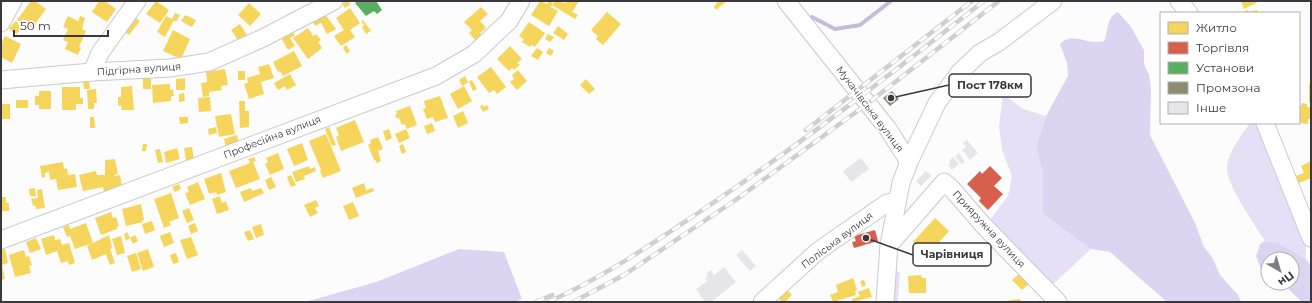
<svg xmlns="http://www.w3.org/2000/svg" width="1312" height="303" font-family="Montserrat,sans-serif">
	<rect width="100%" height="100%" fill="#fcfcfc"/>
	<g fill="#e6e0f6">
		<polygon points="1003,94 1023,109 1046,116 1036,147 1043,173 1043,214 1091,249 1049,288 986,225 1008,196 1012,176 1002,150 999,127"/>
		<path d="M1250,123H1261L1306,238V259L1278,243L1265,241C1254,223 1229,189 1227,170C1226,155 1242,134 1250,123Z"/>
		<polygon points="895,271 900,272 898,302 893,302"/>
	</g>
	<g fill="#ddd4f1">
		<path d="M1118,12L1131,27L1144,50V64L1149,75L1151,88L1150,135L1195,223L1204,247L1212,257L1220,275L1238,295L1241,302H1167L1110,252L1091,249L1043,214V173L1036,147L1046,116L1068,76L1067,63L1060,44C1072,31 1089,46 1104,41C1109,30 1106,17 1118,12Z"/>
		<polygon points="1265,241 1278,243 1306,259 1311,266 1311,302 1302,302 1282,283 1292,283 1292,259 1268,259 1268,273 1261,269 1256,256 1260,244"/>
		<polygon points="459,249 504,252 522,299 515,302 305,302 376,282"/>
	</g>
	<g fill="#f6d55c">
		<polygon points="31,1 35,1 46,9 31,30 17,20"/>
		<polygon points="99,1 105,1 116,9 107,22 92,12"/>
		<polygon points="156,1 169,10 160,23 146,14"/>
		<polygon points="347,1 351,4 345,8 342,4"/>
		<polygon points="540,1 547,4 549,1 553,3 551,7 558,11 549,26 531,15"/>
		<polygon points="555,1 566,3 567,1 579,1 572,12 578,15 575,19 552,5"/>
		<polygon points="718,1 727,1 716,10 714,7"/>
		<polygon points="1241,1 1260,1 1244,9"/>
		<polygon points="249,3 261,14 250,26 238,15"/>
		<polygon points="481,7 488,14 480,21 486,28 480,33 484,38 478,43 469,33 472,30 464,22"/>
		<polygon points="350,8 360,23 350,30 355,37 341,46 334,36 344,30 336,18"/>
		<polygon points="1248,10 1249,12 1257,10 1258,13 1241,13"/>
		<polygon points="607,12 621,24 603,45 596,39 598,36 591,30"/>
		<polygon points="175,13 180,15 176,22 174,20 165,37 157,32 166,16 172,19"/>
		<polygon points="324,13 336,29 327,34 321,23 315,26 312,21"/>
		<polygon points="185,15 196,20 192,27 181,21"/>
		<polygon points="68,16 78,21 80,16 85,18 82,29 86,31 79,47 81,48 78,55 65,49 68,42 63,40 68,29 63,27"/>
		<polygon points="136,18 140,21 129,35 125,32"/>
		<polygon points="363,20 371,31 366,34 362,27 364,25 361,21"/>
		<polygon points="15,21 23,26 17,34 9,29"/>
		<polygon points="529,22 545,33 535,47 531,45 530,47 522,42 524,39 519,36"/>
		<polygon points="240,24 249,38 226,49 225,45 238,40 231,30"/>
		<polygon points="558,26 568,34 564,40 553,33"/>
		<polygon points="308,28 313,36 316,34 321,40 318,42 322,48 308,59 293,38"/>
		<polygon points="291,29 295,36 290,38 295,46 288,50 280,36"/>
		<polygon points="173,30 190,39 181,59 163,51"/>
		<polygon points="548,34 554,37 550,42 545,39"/>
		<polygon points="5,36 21,44 12,63 1,57 1,44"/>
		<polygon points="346,45 350,51 347,54 343,48"/>
		<polygon points="510,46 522,59 517,63 520,65 514,70 512,68 509,71 497,59"/>
		<polygon points="537,48 543,52 538,60 531,56"/>
		<polygon points="549,48 554,51 551,56 546,53"/>
		<polygon points="294,51 302,66 283,76 280,71 278,72 273,62"/>
		<polygon points="269,64 274,78 261,82 264,94 249,99 244,84 248,83 247,78 260,74 258,67"/>
		<polygon points="491,67 506,87 497,94 494,90 489,93 477,77"/>
		<polygon points="225,69 228,85 221,86 222,90 209,92 209,96 203,97 201,83 207,82 206,72"/>
		<polygon points="518,70 527,81 517,90 510,82 514,79 512,75"/>
		<rect x="238" y="71" width="7" height="9"/>
		<polygon points="290,74 296,85 287,90 285,86 278,90 274,83"/>
		<polygon points="465,76 468,82 472,80 477,89 473,91 469,82 462,86 459,80"/>
		<polygon points="143,77 151,78 151,89 143,89"/>
		<polygon points="185,78 185,90 176,90 176,79"/>
		<polygon points="83,79 89,79 90,89 84,89"/>
		<polygon points="586,79 595,89 589,94 580,85"/>
		<rect x="1309" y="83" width="2" height="19"/>
		<polygon points="170,84 170,90 173,89 174,96 171,96 171,101 153,103 152,85"/>
		<polygon points="132,86 134,110 122,110 121,105 118,106 118,97 121,97 121,87"/>
		<polygon points="464,86 472,101 458,109 450,94"/>
		<polygon points="62,87 80,87 80,98 83,98 83,104 76,104 76,110 62,110"/>
		<polygon points="96,89 97,103 94,103 94,109 88,109 87,90"/>
		<polygon points="39,91 51,91 51,109 39,109 39,105 35,105 35,96 39,96"/>
		<polygon points="184,93 185,101 179,102 179,94"/>
		<polygon points="440,96 448,118 435,122 433,117 427,119 423,109 426,108 424,101"/>
		<polygon points="210,97 211,111 199,112 198,98"/>
		<rect x="16" y="100" width="12" height="8"/>
		<polygon points="239,101 245,101 245,111 249,111 249,127 240,128"/>
		<polygon points="1302,103 1307,104 1307,107 1310,107 1311,119 1308,119 1308,124 1299,123 1299,106 1301,106"/>
		<rect x="1" y="104" width="9" height="15"/>
		<polygon points="483,105 484,107 487,105 489,109 483,112 480,106"/>
		<polygon points="410,106 417,125 407,129 405,124 402,125 399,118 397,119 395,115 397,114 396,111"/>
		<polygon points="463,111 468,123 458,128 453,116"/>
		<polygon points="231,114 235,134 219,137 215,116"/>
		<polygon points="90,117 94,117 95,128 90,128"/>
		<polygon points="179,117 188,117 188,123 180,124"/>
		<polygon points="355,120 364,142 341,151 336,137 339,135 336,128"/>
		<polygon points="432,123 435,131 427,134 424,126"/>
		<polygon points="216,127 217,133 209,135 208,129"/>
		<polygon points="329,127 336,145 332,146 325,129"/>
		<polygon points="389,129 392,138 386,141 383,131"/>
		<polygon points="406,129 410,138 399,143 395,134"/>
		<polygon points="326,134 341,171 323,178 320,171 321,170 309,141"/>
		<polygon points="237,135 239,144 226,147 224,139"/>
		<polygon points="378,137 383,149 378,151 381,161 377,163 375,160 374,160 368,145 371,143 370,140"/>
		<polygon points="302,143 308,160 294,166 287,149"/>
		<polygon points="143,144 147,144 146,151 142,151"/>
		<polygon points="403,144 406,152 402,154 399,146"/>
		<polygon points="192,147 194,159 186,160 184,148"/>
		<polygon points="177,148 180,159 166,163 164,152"/>
		<polygon points="160,149 163,162 158,163 155,150"/>
		<polygon points="278,153 284,169 270,175 265,164 268,162 266,158"/>
		<polygon points="254,157 256,161 253,162 260,179 236,188 229,171 250,163 248,159"/>
		<polygon points="115,159 118,174 114,175 115,176 120,175 122,186 104,192 103,187 83,191 79,175 96,171 97,175 105,175 105,160"/>
		<polygon points="1311,161 1311,178 1297,184 1293,177 1304,173 1301,166"/>
		<polygon points="63,162 64,169 67,168 68,175 75,174 77,187 58,190 56,179 50,180 49,172 45,173 45,177 42,178 40,166"/>
		<polygon points="309,166 310,169 315,167 316,171 304,176 305,179 296,182 292,172"/>
		<polygon points="221,173 226,192 217,195 216,192 209,194 204,179"/>
		<polygon points="291,175 296,185 291,187 287,177"/>
		<polygon points="271,177 276,187 269,190 265,180"/>
		<polygon points="198,182 205,199 190,205 185,193 189,192 187,187"/>
		<polygon points="364,183 366,190 373,188 374,191 356,198 352,188"/>
		<polygon points="179,184 181,189 175,192 172,187"/>
		<polygon points="35,188 36,196 30,196 29,189"/>
		<polygon points="251,188 252,191 261,188 264,193 244,202 240,192"/>
		<polygon points="42,189 45,208 36,209 36,206 33,206 31,199 38,198 37,190"/>
		<polygon points="171,193 179,218 169,222 171,225 164,228 154,199"/>
		<polygon points="220,196 222,203 226,201 229,210 217,214 212,199"/>
		<polygon points="1,197 6,197 6,203 9,203 9,211 1,211"/>
		<polygon points="316,200 319,206 315,208 318,213 310,217 304,205"/>
		<polygon points="353,202 359,216 349,220 343,206"/>
		<polygon points="141,204 144,220 142,220 143,222 126,226 122,209"/>
		<polygon points="189,208 194,220 187,223 182,211"/>
		<polygon points="111,212 113,218 116,217 119,226 117,227 117,229 101,235 95,218"/>
		<polygon points="935,218 949,231 928,255 913,242"/>
		<polygon points="152,221 155,230 145,234 142,224"/>
		<polygon points="86,223 93,243 75,249 70,236 67,237 63,227 69,225 70,229"/>
		<polygon points="195,223 198,231 191,234 188,226"/>
		<polygon points="261,224 264,235 256,238 252,227"/>
		<polygon points="250,230 254,239 248,241 244,232"/>
		<polygon points="127,232 130,238 135,235 138,241 133,244 130,238 126,241 124,234"/>
		<polygon points="170,232 174,243 164,247 160,236"/>
		<polygon points="54,235 55,240 60,239 62,245 69,243 75,263 69,265 68,261 61,263 57,251 46,255 41,239"/>
		<polygon points="109,235 112,248 110,249 115,263 110,265 106,254 92,260 87,246"/>
		<polygon points="121,236 125,253 117,255 112,239"/>
		<polygon points="191,237 198,255 187,259 180,240"/>
		<polygon points="36,238 41,249 30,253 26,242"/>
		<polygon points="5,249 8,263 2,265 5,279 1,280 1,250"/>
		<polygon points="148,249 154,267 143,271 137,253"/>
		<polygon points="24,250 26,257 29,256 32,265 29,266 31,273 15,277 9,255"/>
		<polygon points="136,253 141,269 132,272 127,256"/>
		<polygon points="176,253 179,262 173,264 170,255"/>
		<polygon points="1021,272 1030,283 1022,290 1012,280"/>
		<polygon points="921,275 922,278 926,278 926,293 909,293 908,276"/>
		<polygon points="853,278 857,290 855,291 856,295 833,302 830,295 838,292 836,285"/>
		<polygon points="864,280 866,285 862,287 860,281"/>
		<polygon points="869,288 872,297 852,302 852,299 860,296 858,292"/>
		<polygon points="787,290 792,295 785,302 782,302 778,298"/>
		<polygon points="1020,299 1021,302 1005,302 1005,301"/>
	</g>
	<g fill="#d6604d">
		<polygon points="990,166 1002,178 994,186 1003,194 988,210 979,201 981,198 967,184 980,171 982,174"/>
		<polygon points="875,230 878,241 854,248 852,242 856,241 854,236"/>
	</g>
	<polygon fill="#5aae61" points="358,1 376,1 382,10 377,14 374,11 366,16 355,3"/>
	<polygon fill="#8c8c6e" points="892,91 899,99 890,106 883,98"/>
	<g fill="none" stroke-linecap="round" stroke-linejoin="round">
		<polyline stroke="#c5bbdf" stroke-width="4" points="812,17 835,29 860,25 891,1"/>
	</g>
	<g fill="#e6e5e8">
		<polygon points="967,140 978,153 970,160 962,150 966,147 963,143"/>
		<polygon points="959,153 965,162 961,164 955,156"/>
		<polygon points="953,157 959,164 952,170 948,165 950,163 949,161"/>
		<polygon points="861,158 869,169 851,182 843,171"/>
		<polygon points="926,171 931,176 921,186 916,181"/>
		<polygon points="742,250 756,266 750,271 736,255"/>
		<polygon points="724,267 736,282 711,302 705,302 696,289 707,281 705,279 708,276 706,274 711,270 714,275"/>
	</g>
	<g fill="none" stroke-linecap="round" stroke-linejoin="round">
		<g stroke="#cac9cc" stroke-width="19">
			<g id="minor">
				<polyline points="786,1 888,129 909,162"/>
				<polyline points="1179,1 1189,13"/>
				<polyline points="1,23 13,1"/>
				<polyline points="92,72 100,53 137,1"/>
				<polyline points="1,80 92,72 170,68 209,62 263,38 334,1"/>
				<polyline points="1265,123 1311,238"/>
				<polyline points="1,240 436,76 474,54 509,21 521,1"/>
				<polyline points="891,243 944,182 952,189 984,226 1058,302"/>
				<polyline points="762,302 818,251 887,203 897,201"/>
				<polyline points="885,302 889,245 901,183 909,162 937,103 959,73 980,53 999,42 1053,1"/>
			</g>
		</g>
		<use href="#minor" stroke="#fff" stroke-width="17"/>
		<g stroke="#cfcfcf" stroke-width="4.5">
			<g id="rail">
				<polyline points="806,130 972,1"/>
				<polyline points="536,302 552,295"/>
				<path d="M548,302C602,278 649,246 698,213C797,147 891,74 984,1"/>
				<polyline points="573,302 624,275 737,199 867,104 999,1"/>
			</g>
		</g>
		<use href="#rail" stroke="#fff" stroke-width="3" stroke-dasharray="9" stroke-linecap="butt"/>
	</g>
	<g text-anchor="middle" dominant-baseline="central" stroke-width="4" stroke-linejoin="round" paint-order="stroke">
		<g font-size="10" fill="#3a383e" stroke="#fff">
			<text transform="translate(139 69) rotate(-4)">Підгірна вулиця</text>
			<text transform="translate(870 109) rotate(53)">Мукачівська вулиця</text>
			<text transform="translate(272 137) rotate(-21)">Професійна вулиця</text>
			<text transform="translate(989 229) rotate(47)">Прияружна вулиця</text>
			<text transform="translate(837 240) rotate(-37)">Поліська вулиця</text>
		</g>
	</g>
	<path fill="none" stroke="#3a383e" stroke-width="1.5" d="M891 98L949 85M866 238L913 255"/>
	<g fill="#3a383e" stroke="#fff" stroke-width="1.5">
		<circle cx="891" cy="98" r="4"/>
		<circle cx="866" cy="238" r="4"/>
	</g>
	<g fill="#fff" stroke="#3a383e" stroke-width="1.5">
		<rect x="949" y="74" width="82" height="23" rx="4"/>
		<rect x="913" y="243" width="78" height="23" rx="4"/>
	</g>
	<g font-size="11" text-anchor="middle" font-weight="bold" fill="#3a383e">
		<text x="990" y="89">Пост 178км</text>
		<text x="952" y="258">Чарівниця</text>
	</g>
	<rect width="1312" height="303" fill="none" stroke="#3a383e" stroke-width="4"/>
	<rect x="1160" y="12" width="140" height="112" fill="#ffffff" stroke="#b0afb2"/>
	<rect x="1168" y="22" width="20" height="12" fill="#f6d55c" stroke="#b0afb2"/>
	<text x="1196" y="32" font-size="12" fill="#3a383e">Житло</text>
	<rect x="1168" y="42" width="20" height="12" fill="#d6604d" stroke="#b0afb2"/>
	<text x="1196" y="52" font-size="12" fill="#3a383e">Торгівля</text>
	<rect x="1168" y="62" width="20" height="12" fill="#5aae61" stroke="#b0afb2"/>
	<text x="1196" y="72" font-size="12" fill="#3a383e">Установи</text>
	<rect x="1168" y="82" width="20" height="12" fill="#8c8c6e" stroke="#b0afb2"/>
	<text x="1196" y="92" font-size="12" fill="#3a383e">Промзона</text>
	<rect x="1168" y="102" width="20" height="12" fill="#e6e5e8" stroke="#b0afb2"/>
	<text x="1196" y="112" font-size="12" fill="#3a383e">Інше</text>
	<g transform="translate(1280 271) rotate(142)"><circle r="19" fill="#ffffff" stroke="#b0afb2"/>
	<path d="M0-3L7 15L0 10L-7 15Z" fill="#7e7d80"/>
	<text y="-6" font-size="11" font-weight="bold" text-anchor="middle" fill="#3a383e">Пн</text>
	</g>
	<path d="M14 30v6h94v-6" fill="none" stroke="#3a383e" stroke-width="2"/>
	<text x="20" y="30" font-size="12" fill="#3a383e" stroke="#ffffff" stroke-width="3" paint-order="stroke">50 m</text>
</svg>
